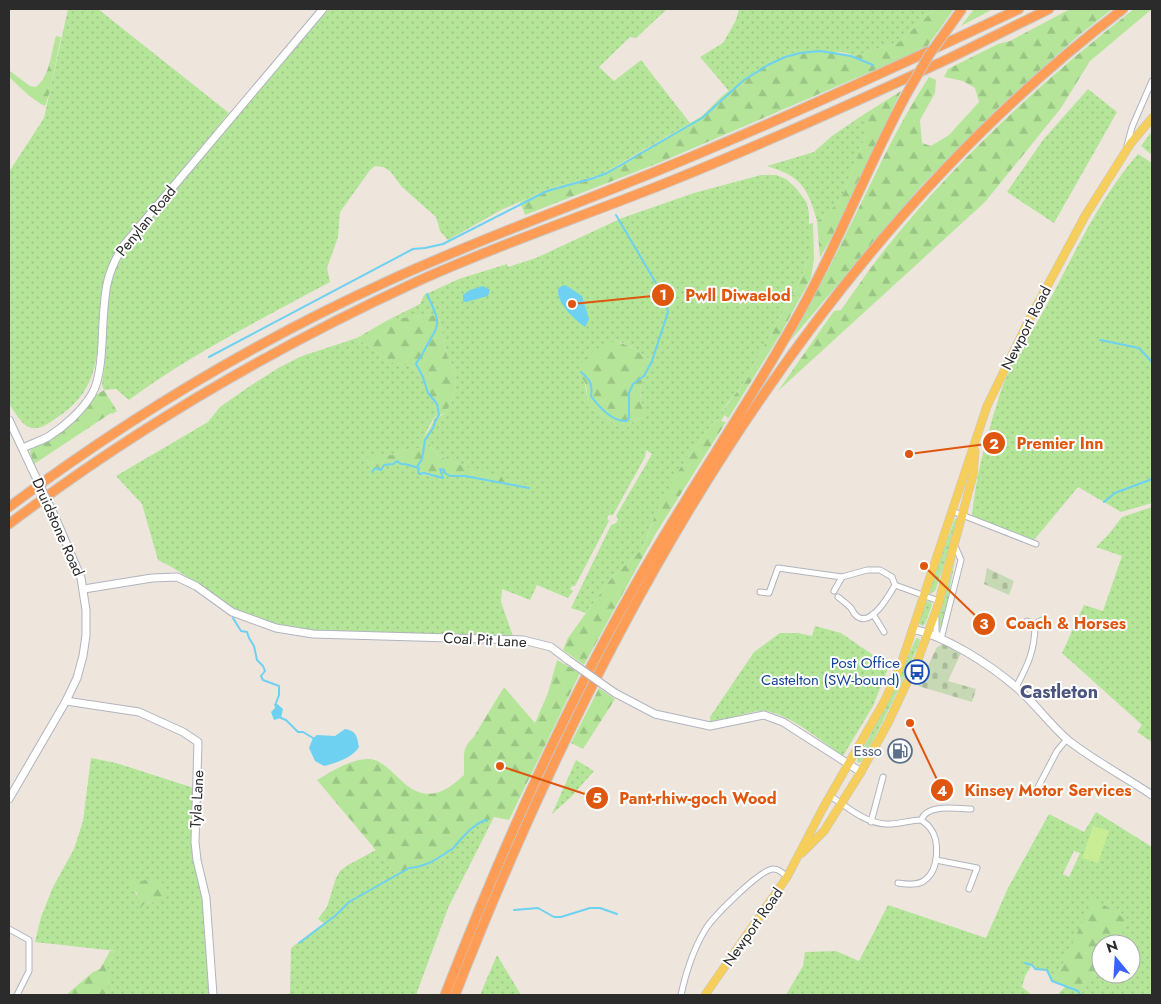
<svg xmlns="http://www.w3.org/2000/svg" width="1161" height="1004" font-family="Jost,sans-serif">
	<defs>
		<pattern id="grass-dots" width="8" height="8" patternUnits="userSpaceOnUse" patternTransform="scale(1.25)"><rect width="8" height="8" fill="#b4e599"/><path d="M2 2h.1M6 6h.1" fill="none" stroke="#9bc584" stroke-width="1.8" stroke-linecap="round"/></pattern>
		<pattern id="forest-firs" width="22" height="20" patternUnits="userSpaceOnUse" patternTransform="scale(1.25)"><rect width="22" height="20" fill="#b4e599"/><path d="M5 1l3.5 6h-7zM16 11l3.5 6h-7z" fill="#9bc584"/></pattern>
		<pattern id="cemetery-stones" width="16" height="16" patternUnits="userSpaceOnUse" patternTransform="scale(1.25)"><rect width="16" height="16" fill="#c6d8b4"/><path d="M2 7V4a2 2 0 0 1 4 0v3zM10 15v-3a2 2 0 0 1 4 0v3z" fill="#aaba9b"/></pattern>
	</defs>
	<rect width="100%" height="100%" fill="#eee6dd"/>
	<g fill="url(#grass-dots)" fill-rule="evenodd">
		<path d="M68,9H98L229,113L115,253C109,265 104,276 103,289C97,329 105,374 73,405C67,411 59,416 52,421C28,438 22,422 9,404V172L44,118Z"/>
		<path d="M329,9H667L636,38L630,37L599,67L614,81L641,60L690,123L600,175L551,188L501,210L448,240L440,231L436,217L402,187L390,171L383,167L375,166L370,170L340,212L338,237L327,268L330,282C262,319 192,353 129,400L116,389L104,390L102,384L105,363L106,309L112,273L138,234L220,133Z"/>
		<polygon points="739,9 935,9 899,42 855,56 842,52 788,54 752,73 729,91 700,57 723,43 736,20"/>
		<polygon points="1088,89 1117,112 1054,223 1007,192 1043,140"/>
		<path d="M866,113V134L844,193L828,214L817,221C808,188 801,176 767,166L814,152L832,136Z"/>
		<polygon points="1152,131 1152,155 1141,146"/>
		<path d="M1138,154L1152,163V503L1121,512L1078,487L1034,540L1031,539L972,517C975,481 984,447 994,413C998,402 1000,391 1005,380C1020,349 1039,321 1055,290C1079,244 1103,194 1138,154Z"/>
		<path d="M761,175H776L786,179L796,188L807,203L809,214V258L797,287L743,384L722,410L725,415L721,421L715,420L682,465L652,523L643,548L610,580L586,613L571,608L611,525L616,523L618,519L616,516L652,454L646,450L645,457L613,515H609L607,518L609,521L575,586H572L570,589L573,591L568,598L537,585L530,600L502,589L501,602L513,636C471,636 429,635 387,634C344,633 296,633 255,618C219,605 193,576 158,560L142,504L116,476L208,422L220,407L250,386L280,367L302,356L357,338L391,362L410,366L420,372L425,380L437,414C432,420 421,441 420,448H411L394,455L366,457L372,471C379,464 389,465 397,461L419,468L420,474L443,478L440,469L444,470L450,476H465L528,487L468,468L439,456L425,440C428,436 431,432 433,429C437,420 437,416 446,413C453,399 458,386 454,371C452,364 447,357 445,349C442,336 444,329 437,315L398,318L386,321L420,304L424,295L459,279L507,264L508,267L536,258L622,218L694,193ZM620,342L631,347L652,361C639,386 637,387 645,414L642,418L635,420L623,430L597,411L589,408L584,379Z"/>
		<polygon points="1152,507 1152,742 1137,732 1142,725 1062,653 1084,605 1103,611 1122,556 1096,547 1108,535 1122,517"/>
		<polygon points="958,517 959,522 935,591 929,594 928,591 955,519"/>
		<polygon points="955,561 944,618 941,626 938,628 937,619"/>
		<polygon points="928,601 931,602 932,605 925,624 922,626 919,623 918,620 924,602"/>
		<path d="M815,626L841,633L889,666L873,706L843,756C822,742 783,708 759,711C742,713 727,721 710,722V717L754,652L780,633H798L812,636Z"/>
		<path d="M916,638L920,639L919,644C901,684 883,724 861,762L858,763L857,760L891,696Z"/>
		<path d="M91,758L116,763L194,788L192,852L204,904L210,995H106C108,987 110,976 106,969L116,951L35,942L41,917L53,887L74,849L83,821ZM134,890L155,902L145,903L138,910V897Z"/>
		<polygon points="576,760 594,771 570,798 552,814"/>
		<path d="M1096,812L1152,847V995H1057L1066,986L1078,991L1080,994L1101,969V974H1131V944H1117L1127,920L1064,962L1052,981L1047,970L1035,969L1032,965L1025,976L1022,987L1032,995H786L803,966L805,952L836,951L859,961L888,905L986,938L1008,888L1049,814L1084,832ZM1074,851L1080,853L1069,877L1063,874Z"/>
		<path d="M494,817L448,908L416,995H284L290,993L291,948L324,923L318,919L327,907L336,878L340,871L348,865L376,850L396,874C410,867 424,867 437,860C452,852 461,838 473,826C480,820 487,821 494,817Z"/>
		<polygon points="497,955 521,995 480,995"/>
	</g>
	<g fill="url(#forest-firs)">
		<polygon points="935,9 954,9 926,48 661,162 525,215 520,202 551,188 600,175 627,160 702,116 722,96 750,74 771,62 788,54 804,50 824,50 855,56 899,42"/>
		<polygon points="974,9 993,9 961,26"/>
		<path d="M1070,9H1112L1078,36L999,107L922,185L790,341C808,306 828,272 845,236C872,182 896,127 929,77L936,80L935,93L920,120L922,143L931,146L949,135L979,102L975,88L963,81L944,77L948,69L998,44L1010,41Z"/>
		<path d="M1134,9H1152L1090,61L1061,108L985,202L778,391L834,311L841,310C856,289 870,268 886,248C958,158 1044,79 1134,9Z"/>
		<path d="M56,36L61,37L50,91L45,106C31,99 21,88 9,77L10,71L30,86L36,87C50,76 51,53 56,36Z"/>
		<polygon points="901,91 839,224 820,258 817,221 828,214 844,193 866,134 866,113"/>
		<polygon points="813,223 814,259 811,278 781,333 728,419 722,411 743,384 797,287 809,258 809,224"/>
		<path d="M437,315C444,329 442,336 445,349C447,357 452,364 454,371C459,385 452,400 446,413L439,415L425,440L439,456L468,468L529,484V488L465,476H450L445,473L444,470L441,469L443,478L424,473L419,474L418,471L419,467L405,464H401L397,461L393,464L384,465L381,470L375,468L372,472L366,456L394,455L411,448H420L421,441L429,430L437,414L425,380L420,372L410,366L391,362L357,338L386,321L398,318Z"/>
		<path d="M612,342C628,342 639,353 652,361C639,386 637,387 645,414L642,418L635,420L623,430L597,411L589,408C586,397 589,383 580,376C575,359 598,347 612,342Z"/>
		<polygon points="104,390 117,411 112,414 111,413 34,464 30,452 31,448 79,416 96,395"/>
		<polygon points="715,420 726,422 653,538 584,665 563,650 568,638 610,580 643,548 659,505 682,465"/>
		<path d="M557,660L580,673L509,820L494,817L487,821L485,820L474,825L454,849L447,852L437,860L417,868H409L396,874L317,780C334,770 350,759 370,759C375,759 379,762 384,765C391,770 397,777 404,783C426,802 444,794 464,775C465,760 460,749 473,738L504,687L535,723L548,693Z"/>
		<polygon points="599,688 615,699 583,749 571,743"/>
		<polygon points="130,877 142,881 154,877 162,882 165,890 162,898 155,902 145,903 138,911 137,893 128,885"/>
		<polygon points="1093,898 1127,920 1117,944 1101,944 1101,969 1080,995 1078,991 1052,981 1064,962"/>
		<polygon points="110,951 116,951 106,969 110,977 108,980 108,987 106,995 66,995 93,972 100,969"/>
	</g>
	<g fill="url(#cemetery-stones)">
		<polygon points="987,568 1014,581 1009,595 984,584"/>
		<polygon points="943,644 961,653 948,681 976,689 972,702 918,686 937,647"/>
	</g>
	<polygon fill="#c9ed94" points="1093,826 1109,831 1098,863 1082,858"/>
	<g fill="#6ed1f2">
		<path d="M563,285L567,286L582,296L589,319L585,327C573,318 557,304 558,289Z"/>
		<polygon points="483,286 490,290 488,296 466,302 463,301 463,295 470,290"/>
		<polygon points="276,703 283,709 281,718 274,720 271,712 275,708 274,704"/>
		<path d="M345,729C357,731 357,737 359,747C352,758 336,763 324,766L315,761L309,748L313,738L317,735L335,736Z"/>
	</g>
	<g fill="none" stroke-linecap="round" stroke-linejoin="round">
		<g stroke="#6ed1f2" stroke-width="2">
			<polyline points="1100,340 1139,348 1152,362"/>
			<polyline points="209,357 413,249 425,248 443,244 547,191 594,178 607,173 702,118 744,80 768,65 785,57 800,53 820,51 851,56 873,65"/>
			<path d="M581,372C590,380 593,384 591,396C599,407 613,422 626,421L629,418V393L633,384L644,376L652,361L668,312L660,290L616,215"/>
			<path d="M417,467L422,459L425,440L433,428L435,422L439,415L437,404L428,393L423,377L416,364C417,360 420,359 422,355C438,322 444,330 427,294"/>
			<polyline points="372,472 375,468 381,470 384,465 393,464 397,461 401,464 405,464 419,468 418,471 419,474 424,473 443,478 440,469 444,470 445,473 450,476 465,476 529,488"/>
			<polyline points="1104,502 1115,493 1152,479"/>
			<polyline points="233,618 241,631 247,632 249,638 254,646 257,660 263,666 265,671 261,676 263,680 279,686 279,695 276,703"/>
			<polyline points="281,718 286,720 298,732 303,732 313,738"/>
			<polyline points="514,910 538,908 554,917 561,917 590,908 600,908 617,914"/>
			<path d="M299,943L335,916L349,902L409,868C424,867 434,861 446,853C449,850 453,850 455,846C465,835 471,826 485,820L487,821"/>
			<polyline points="1025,963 1032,965 1035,969 1047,970 1052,981 1078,991 1080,995"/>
		</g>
		<g stroke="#b1b4bf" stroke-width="7">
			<g id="street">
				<polyline points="1127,146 1132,127 1152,81"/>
				<polyline points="952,511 1036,544"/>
				<polyline points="834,591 842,577"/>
				<polyline points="760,592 769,593 778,568 842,577 867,570 880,570 892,577 895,585 939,601"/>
				<path d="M838,597C842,600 847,604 851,608C853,611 854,615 858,617C872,626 889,595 895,585"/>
				<polyline points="873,614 884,632"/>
				<polyline points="936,618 936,632 940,638"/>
				<polyline points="1027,621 1035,624"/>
				<polyline points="941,639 961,560 955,546"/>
				<path d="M1016,687C1028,665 1035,650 1035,624L1042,620"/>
				<polyline points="1035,793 1057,751 1067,739"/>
				<path d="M830,796C848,807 864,823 886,824C898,825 909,820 921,820C928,803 956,809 971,809"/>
				<polyline points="871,822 883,777"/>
				<polyline points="936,860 977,868 969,889"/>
				<path d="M898,883C906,884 918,886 925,880C939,870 940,840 930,828C928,825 924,822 921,820"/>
				<polyline points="9,929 29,940 29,971 17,995"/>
				<path d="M681,995C686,972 693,950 705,930C712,918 761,868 774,869C778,869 784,874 787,877"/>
			</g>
		</g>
		<g stroke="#b1b4bf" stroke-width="9">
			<g id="secondary">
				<polyline points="9,420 32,469"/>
				<path d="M23,448C31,444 40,441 48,437C64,427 82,411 92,394C102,377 102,342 103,322C105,290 106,273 124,245L323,9"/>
				<polyline points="84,589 152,578 177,577 196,586 232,612 276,628 313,634 523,640 551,647 568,660"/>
				<path d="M913,629C947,637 989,664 1016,687C1035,703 1050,725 1069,741C1095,761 1125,777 1152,795"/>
				<polyline points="615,693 655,714 710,726 764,715 783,722 861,772"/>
				<polyline points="66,701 139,712 183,732 198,742 195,842 197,860 206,898 213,995"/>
				<polyline points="9,799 66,701 77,678 83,656 86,635 86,610 81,578 56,519"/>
			</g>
		</g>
		<g stroke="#c8c8c8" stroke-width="9">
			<g id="primary">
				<polyline points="802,853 824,831 861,772 888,723 919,657 938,605 954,545 973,475 975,451"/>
				<polyline points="705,995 787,877 823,808 884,702 900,667 987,406 1029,320 1085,216 1131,143 1152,118"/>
			</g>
		</g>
		<g stroke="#c8c8c8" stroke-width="11">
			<g id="highway">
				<path d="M9,507C127,419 254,342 388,281C488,235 592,199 693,156C803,110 911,60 1019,9"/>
				<path d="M9,524C136,428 271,349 416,282C499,244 587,215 671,181C765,143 858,101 950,58C983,42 1016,25 1049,9"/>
				<path d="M445,995C499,856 559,719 633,589C686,494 749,405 801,310C840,240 868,165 906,95"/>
				<path d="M455,995C598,629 804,251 1123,9"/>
			</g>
		</g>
		<use href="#street" stroke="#fff" stroke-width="5"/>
		<use href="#secondary" stroke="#fff" stroke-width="7"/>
		<use href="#primary" stroke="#f5ce5b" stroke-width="8"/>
		<use href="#highway" stroke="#ff9d57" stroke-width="9"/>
		<g stroke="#b1b4bf" stroke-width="9" stroke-linecap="butt">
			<g id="secondary-bridge">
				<polyline points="32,469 56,519"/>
				<polyline points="568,660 615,693"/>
			</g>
		</g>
		<g stroke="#c8c8c8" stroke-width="11" stroke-linecap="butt">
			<polyline id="highway-bridge" points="906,95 929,55 962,9"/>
		</g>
		<use href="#secondary-bridge" stroke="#fff" stroke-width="7"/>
		<use href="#highway-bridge" stroke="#ff9d57" stroke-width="9"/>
	</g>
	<defs>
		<g id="bus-ring" transform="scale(1.25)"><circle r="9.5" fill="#fff" stroke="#1a4fb4" stroke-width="1.5"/><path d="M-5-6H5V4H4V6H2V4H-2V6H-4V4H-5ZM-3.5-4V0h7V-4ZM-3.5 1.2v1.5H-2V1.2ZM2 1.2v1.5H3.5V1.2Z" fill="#1a4fb4"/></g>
		<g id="fuel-ring" transform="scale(1.25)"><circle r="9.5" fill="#fff" stroke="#5c6f8a" stroke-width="1.5"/><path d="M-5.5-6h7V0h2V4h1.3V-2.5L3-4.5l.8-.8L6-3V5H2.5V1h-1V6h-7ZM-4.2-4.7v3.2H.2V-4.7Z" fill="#5c6f8a"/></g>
	</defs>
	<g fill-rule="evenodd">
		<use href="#bus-ring" x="917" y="672"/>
		<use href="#fuel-ring" x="900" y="751"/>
	</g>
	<g text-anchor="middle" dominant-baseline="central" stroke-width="4" stroke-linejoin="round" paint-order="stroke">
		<g font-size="15" fill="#2b2b2b" stroke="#fff">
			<text transform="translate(146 221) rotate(-51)">Penylan Road</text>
			<text transform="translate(1026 328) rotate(-63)">Newport Road</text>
			<text transform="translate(58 527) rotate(66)">Druidstone Road</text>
			<text transform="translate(485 640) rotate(3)">Coal Pit Lane</text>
			<text transform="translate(197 799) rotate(-87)">Tyla Lane</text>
			<text transform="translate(753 927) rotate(-55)">Newport Road</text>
		</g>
		<g font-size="15" fill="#164399" stroke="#fff" text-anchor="end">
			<text x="900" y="663">Post Office<tspan x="900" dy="17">Castelton (SW-bound)</tspan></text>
		</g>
		<g font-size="15" fill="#4e5e75" stroke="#fff" text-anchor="end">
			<text x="882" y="751">Esso</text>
		</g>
		<g font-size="18" font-weight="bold" fill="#4a547e" stroke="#fff">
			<text x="1059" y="692">Castleton</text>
		</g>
	</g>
	<path fill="none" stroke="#df570e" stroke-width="2" d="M572 304L663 295M909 454L994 443M924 566L984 624M910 723L942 790M500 766L597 798"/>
	<g fill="#df570e" stroke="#fff" stroke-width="2">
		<circle cx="572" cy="304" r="5"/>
		<circle cx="909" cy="454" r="5"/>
		<circle cx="924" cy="566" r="5"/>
		<circle cx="910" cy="723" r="5"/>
		<circle cx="500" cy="766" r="5"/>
		<circle cx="663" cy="295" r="12"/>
		<circle cx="994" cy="443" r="12"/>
		<circle cx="984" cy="624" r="12"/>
		<circle cx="942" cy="790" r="12"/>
		<circle cx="597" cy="798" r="12"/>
	</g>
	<g font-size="15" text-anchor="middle" font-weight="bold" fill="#fff">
		<text x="663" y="300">1</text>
		<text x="994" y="449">2</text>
		<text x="984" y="629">3</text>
		<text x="942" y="796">4</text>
		<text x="597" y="803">5</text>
	</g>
	<g font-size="16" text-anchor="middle" font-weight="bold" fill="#df570e" stroke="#fff" stroke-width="4" stroke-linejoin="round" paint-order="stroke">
		<text x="738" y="301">Pwll Diwaelod</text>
		<text x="1060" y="449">Premier Inn</text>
		<text x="1066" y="629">Coach &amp; Horses</text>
		<text x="1048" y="796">Kinsey Motor Services</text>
		<text x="698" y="804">Pant-rhiw-goch Wood</text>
	</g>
	<rect width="1161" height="1004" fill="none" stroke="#2b2b2b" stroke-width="20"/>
	<g transform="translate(1116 959) rotate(342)"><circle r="24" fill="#ffffff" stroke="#aaaaaa"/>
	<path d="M0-4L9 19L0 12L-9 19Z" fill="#3962ff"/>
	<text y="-8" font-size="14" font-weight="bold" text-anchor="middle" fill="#2b2b2b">N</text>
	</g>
</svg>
